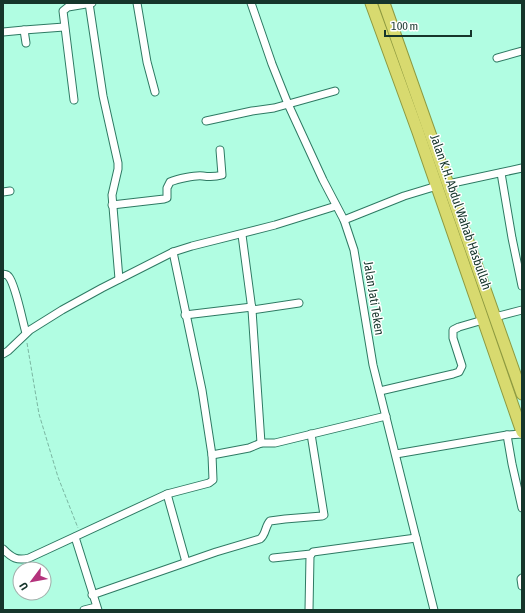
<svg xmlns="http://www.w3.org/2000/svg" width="525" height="613" font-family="'Asap Condensed',sans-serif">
	<rect width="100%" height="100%" fill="#b1fde2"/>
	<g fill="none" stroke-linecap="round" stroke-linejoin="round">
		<g stroke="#2e7a63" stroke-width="9">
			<g id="minor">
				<polyline points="89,3 103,96 118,163 118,169 112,195 119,279"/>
				<polyline points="137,3 147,62 155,92"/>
				<polyline points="251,3 272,64 288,104 323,180 344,220 354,250 373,365 434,610"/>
				<polyline points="3,32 24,30"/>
				<polyline points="26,43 24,30 64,27"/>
				<polyline points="497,58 522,51"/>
				<polyline points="74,100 63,11 68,7 92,3"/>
				<polyline points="206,121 252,111 274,108 335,91"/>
				<polyline points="501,173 512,238 522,286"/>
				<polyline points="448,184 522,168"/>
				<polyline points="3,192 10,191"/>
				<path d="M112,205L164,199L167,198V188L170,182C177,179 195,175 203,176C210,177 215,177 222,175L220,150"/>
				<polyline points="344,220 404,196 437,186"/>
				<polyline points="242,235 252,310 261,443 275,443 386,416"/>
				<path d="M3,274C6,275 7,274 9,277C16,286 22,320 26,333"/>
				<polyline points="252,310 299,303"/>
				<polyline points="185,315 252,307"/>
				<polyline points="495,317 522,310"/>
				<polyline points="3,354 8,351 30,330 62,310 102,288 173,252 192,246 275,225 336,206"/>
				<polyline points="380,391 453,374 459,372 462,366 453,338 453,330 459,327 483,320"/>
				<polyline points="507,435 512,464 522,508"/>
				<polyline points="396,454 507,435 522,434"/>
				<polyline points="212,455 249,448 261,443"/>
				<polyline points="167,494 186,562"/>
				<polyline points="75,537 98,610"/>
				<path d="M3,549C12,558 17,561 29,558L167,494L209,483L213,480L212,455L202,390L173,252"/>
				<polyline points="273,558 311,554"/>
				<polyline points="522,578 521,579 522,586"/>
				<path d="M92,595L216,552L260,539C266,535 265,526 270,521L285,519L322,516L324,515L311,434"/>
				<polyline points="84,610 96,607"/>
				<polyline points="309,610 310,556 313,552 416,538"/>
			</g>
		</g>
		<g stroke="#8e9a40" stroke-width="13">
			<g id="trunk">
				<polyline points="371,3 418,132 522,432"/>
				<polyline points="384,3 522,394"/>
			</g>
		</g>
		<polyline stroke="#7bb7a2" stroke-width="1" stroke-dasharray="4 2" stroke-linecap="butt" points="27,343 39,414 58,477 78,528"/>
		<use href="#minor" stroke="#fff" stroke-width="7"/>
		<use href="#trunk" stroke="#d8da6f" stroke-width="11"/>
	</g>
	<g text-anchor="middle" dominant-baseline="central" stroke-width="3" stroke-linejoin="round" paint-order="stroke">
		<g font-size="13" fill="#16352b" stroke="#fff">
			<text transform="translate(461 212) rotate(71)">Jalan K.H. Abdul Wahab Hasbullah</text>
			<text transform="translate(374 298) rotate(81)">Jalan Jati Teken</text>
		</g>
	</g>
	<rect width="525" height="613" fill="none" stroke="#16352b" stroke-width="8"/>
	<g transform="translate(32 581) rotate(238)"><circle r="19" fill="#ffffff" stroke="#a2aeaa"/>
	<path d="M0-3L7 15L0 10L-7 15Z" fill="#b4337c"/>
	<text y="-6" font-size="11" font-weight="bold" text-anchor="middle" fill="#16352b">U</text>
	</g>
	<path d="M385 30v6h86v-6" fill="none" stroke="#16352b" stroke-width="2"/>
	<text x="391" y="30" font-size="12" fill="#16352b" stroke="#ffffff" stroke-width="3" paint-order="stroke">100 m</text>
</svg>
